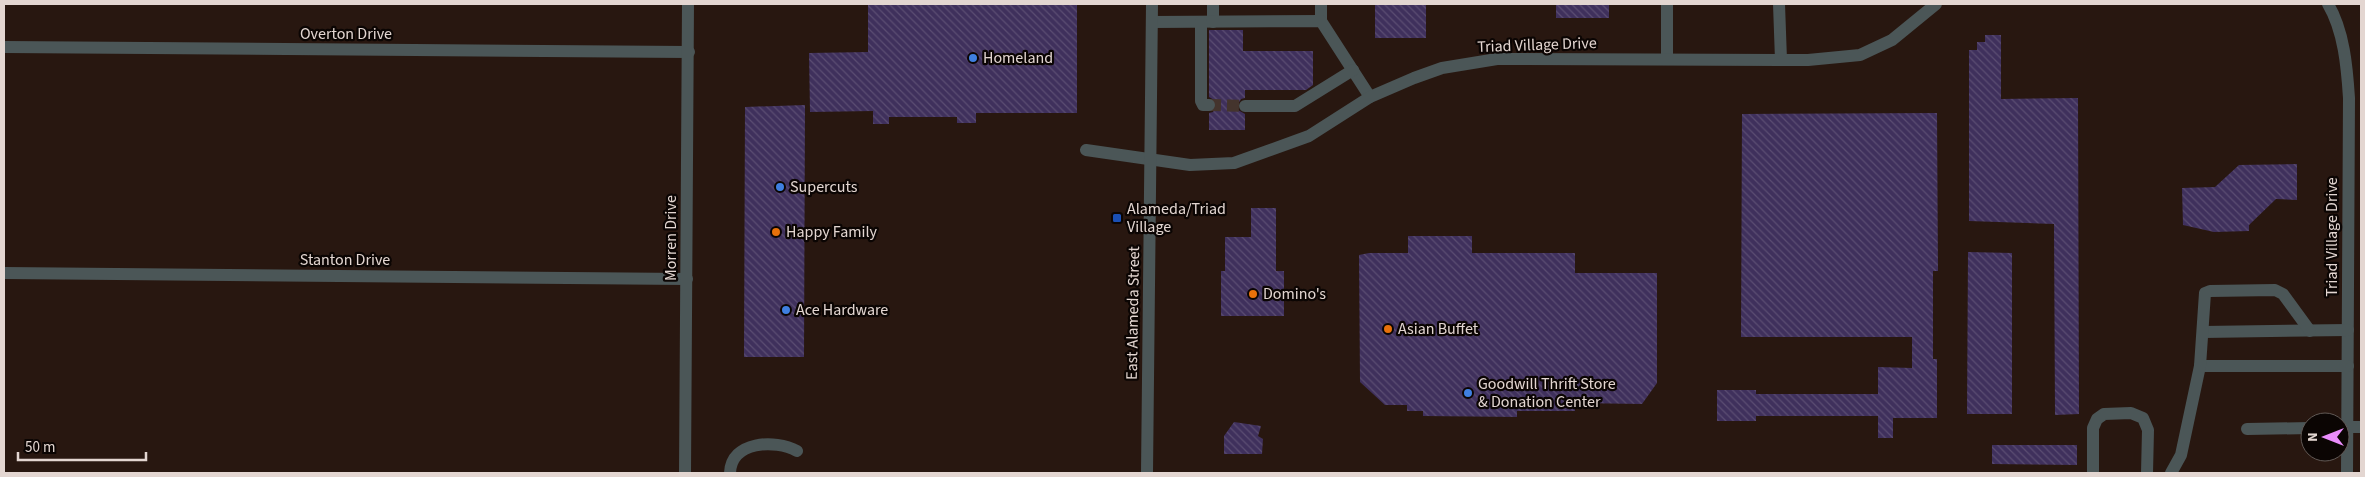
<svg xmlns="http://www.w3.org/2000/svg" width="2365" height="477" font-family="'Source Sans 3',sans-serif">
	<defs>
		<pattern id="building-back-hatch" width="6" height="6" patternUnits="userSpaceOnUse" patternTransform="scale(1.25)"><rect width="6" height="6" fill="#3f305c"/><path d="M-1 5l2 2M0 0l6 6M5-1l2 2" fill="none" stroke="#5b4d72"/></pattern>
	</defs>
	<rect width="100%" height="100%" fill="#281710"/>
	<g fill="url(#building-back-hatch)">
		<polygon points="868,4 1077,4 1077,113 976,113 976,123 957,123 957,117 889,117 889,124 873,124 873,111 810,112 809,53 868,52"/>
		<rect x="1375" y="4" width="51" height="34"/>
		<rect x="1556" y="4" width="53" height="14"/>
		<polygon points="1209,30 1243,30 1243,51 1313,51 1313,85 1306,90 1245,90 1245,98 1241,99 1237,106 1238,110 1245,114 1245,130 1209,130 1209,113 1213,112 1217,105 1216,101 1209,97"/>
		<polygon points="1985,35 2001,35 2001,99 2078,98 2079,414 2055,415 2054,224 1969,221 1969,50 1977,50 1977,42 1985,42"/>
		<polygon points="805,105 804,357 744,357 745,107"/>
		<polygon points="1937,113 1938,271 1933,271 1933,359 1937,359 1937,418 1893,418 1893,438 1878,438 1878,416 1756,416 1756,421 1717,421 1717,390 1756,390 1756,394 1878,394 1878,367 1912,368 1912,337 1741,337 1742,114"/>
		<polygon points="2297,164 2297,200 2276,199 2249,225 2249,231 2214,232 2183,225 2182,188 2215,187 2239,165"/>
		<polygon points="1251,208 1276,208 1276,271 1284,271 1284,316 1221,316 1221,271 1225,271 1225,237 1251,237"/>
		<polygon points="1408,236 1472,236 1472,253 1575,253 1575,273 1657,273 1657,383 1642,404 1575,403 1575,411 1517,411 1517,417 1423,416 1423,411 1407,411 1407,405 1385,405 1360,382 1359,255 1369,253 1408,253"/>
		<polygon points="1968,252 2012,253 2012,414 1967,414"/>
		<polygon points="1234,422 1261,426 1258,436 1263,439 1262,454 1224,454 1224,436"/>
		<polygon points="1992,445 2077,445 2077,465 1992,464"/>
	</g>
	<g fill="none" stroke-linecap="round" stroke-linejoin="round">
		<polyline stroke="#44342d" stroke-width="12" stroke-dasharray="12 6" stroke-linecap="butt" points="1209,105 1245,106"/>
		<g stroke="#4b5657" stroke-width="12">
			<polyline points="1213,4 1213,22"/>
			<polyline points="1321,4 1321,21"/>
			<polyline points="1779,4 1781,60"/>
			<path d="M2328,4C2344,31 2347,67 2349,98L2347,473"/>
			<polyline points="1152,22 1321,21 1370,97"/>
			<polyline points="1201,22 1201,101 1203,105 1209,105"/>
			<polyline points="4,47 689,52"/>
			<polyline points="1667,59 1667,4"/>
			<polyline points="1245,106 1295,106 1353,70"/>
			<polyline points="1086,150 1190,165 1234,163 1309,136 1370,97 1414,78 1442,68 1497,59 1808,60 1860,55 1892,40 1936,4"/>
			<polyline points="4,273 687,279"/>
			<polyline points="2203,332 2348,330"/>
			<polyline points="2200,366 2348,366"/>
			<polyline points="2340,427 2361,427"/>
			<polyline points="2247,429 2310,428"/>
			<polyline points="685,473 688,4"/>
			<path d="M730,473C731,441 775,439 797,451"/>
			<polyline points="1147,473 1152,4"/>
			<polyline points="2093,473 2093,428 2097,419 2104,414 2131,413 2143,418 2148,430 2147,473"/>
			<polyline points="2171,473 2181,455 2200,366 2205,293 2210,291 2275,290 2283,294 2310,331"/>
		</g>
	</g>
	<g fill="#3f7fe0" stroke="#0b0503" stroke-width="2">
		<circle cx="973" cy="58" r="5"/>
		<circle cx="780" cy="187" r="5"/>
		<circle cx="786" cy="310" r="5"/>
		<circle cx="1468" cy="393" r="5"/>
	</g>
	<rect fill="#1a4fb4" stroke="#0b0503" stroke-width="2" x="1112" y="213" width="10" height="10" rx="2.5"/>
	<g fill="#e8710a" stroke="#0b0503" stroke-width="2">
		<circle cx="776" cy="232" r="5"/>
		<circle cx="1253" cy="294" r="5"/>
		<circle cx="1388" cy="329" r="5"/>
	</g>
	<g text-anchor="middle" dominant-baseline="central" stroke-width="4.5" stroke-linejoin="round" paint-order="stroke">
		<g font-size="16" fill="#e3d6d1" stroke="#0b0503">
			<text x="346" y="34">Overton Drive</text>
			<text transform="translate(1537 45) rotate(-2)">Triad Village Drive</text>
			<text transform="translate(2332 237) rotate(-90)">Triad Village Drive</text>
			<text transform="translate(671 238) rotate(-90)">Morren Drive</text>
			<text x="345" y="260">Stanton Drive</text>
			<text transform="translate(1133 313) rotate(-89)">East Alameda Street</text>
		</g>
		<g font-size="16" fill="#e3d6d1" stroke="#0b0503" text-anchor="start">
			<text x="983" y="58">Homeland</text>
			<text x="790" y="187">Supercuts</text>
			<text x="1127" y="209">Alameda/Triad<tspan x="1127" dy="18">Village</tspan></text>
			<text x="786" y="232">Happy Family</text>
			<text x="1263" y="294">Domino's</text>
			<text x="796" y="310">Ace Hardware</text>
			<text x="1398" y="329">Asian Buffet</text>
			<text x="1478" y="384">Goodwill Thrift Store<tspan x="1478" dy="18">&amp; Donation Center</tspan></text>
		</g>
	</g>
	<rect width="2365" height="477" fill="none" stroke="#e3d6d1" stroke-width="10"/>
	<g transform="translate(2325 437) rotate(270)"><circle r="24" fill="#0b0503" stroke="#615955"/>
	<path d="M0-4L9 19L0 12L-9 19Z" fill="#eb8dfc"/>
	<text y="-8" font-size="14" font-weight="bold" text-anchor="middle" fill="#e3d6d1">N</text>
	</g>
	<path d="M18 452v8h128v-8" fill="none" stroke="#e3d6d1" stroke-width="2.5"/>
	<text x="25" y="452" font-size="15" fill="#e3d6d1" stroke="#0b0503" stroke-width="4" paint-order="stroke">50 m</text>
</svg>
